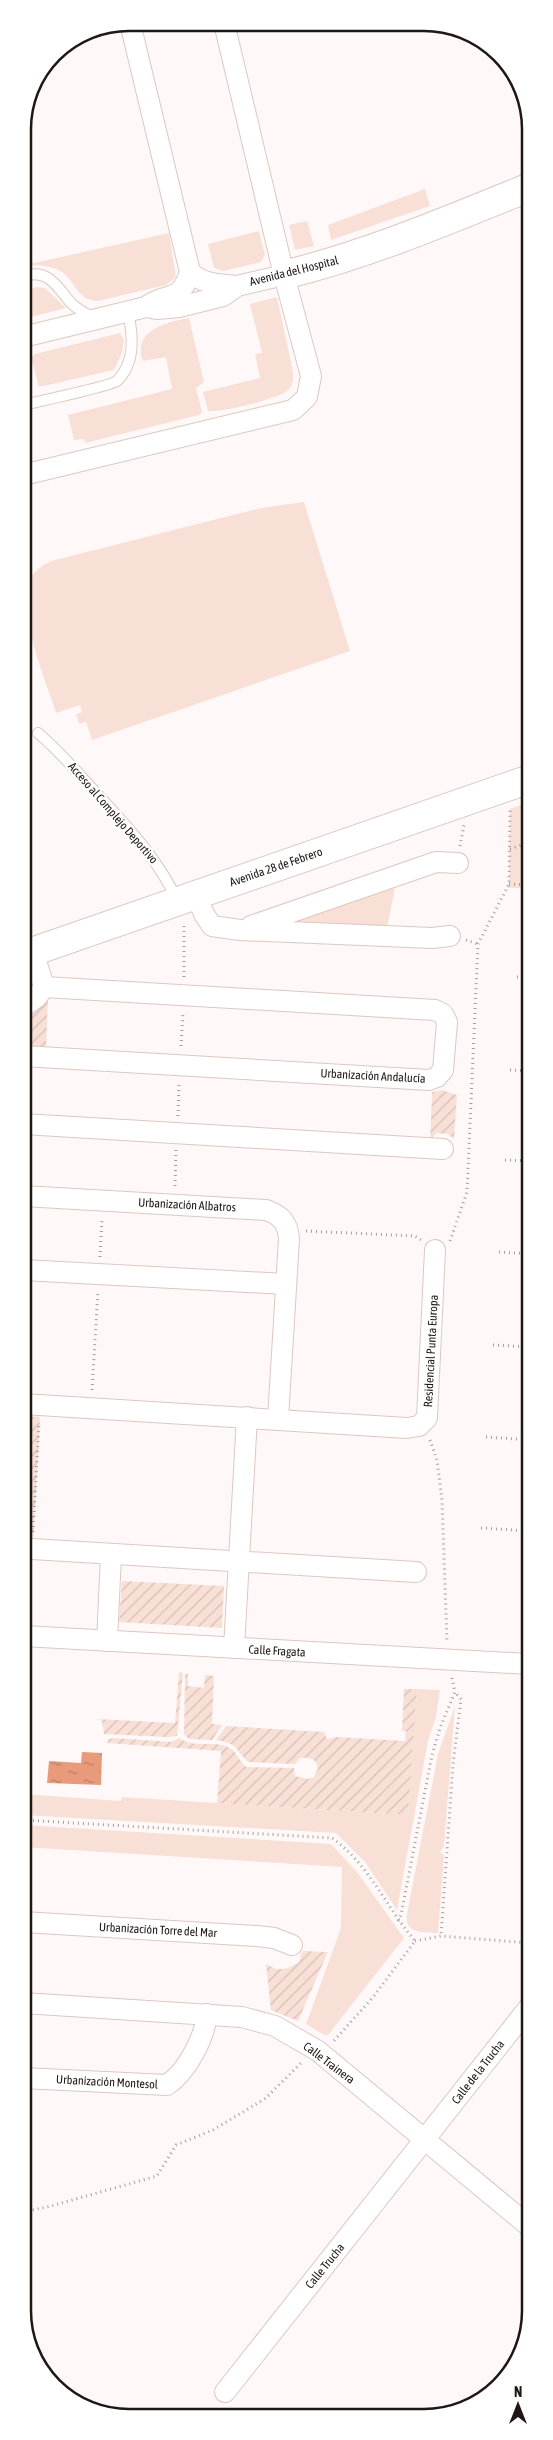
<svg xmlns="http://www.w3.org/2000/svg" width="553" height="2440" font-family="'Asap Condensed',sans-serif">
	<defs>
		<pattern id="garden-furrows" width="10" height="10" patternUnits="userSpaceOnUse" patternTransform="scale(1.25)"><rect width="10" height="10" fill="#f8e0d7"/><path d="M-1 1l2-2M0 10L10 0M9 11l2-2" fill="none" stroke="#d4bfb8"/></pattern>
		<pattern id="water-ripples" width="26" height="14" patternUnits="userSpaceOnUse" patternTransform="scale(1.25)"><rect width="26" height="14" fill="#e89a7b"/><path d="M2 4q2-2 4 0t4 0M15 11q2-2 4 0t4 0" fill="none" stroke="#bb7d64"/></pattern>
	</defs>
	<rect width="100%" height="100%" fill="#fef9f8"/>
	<g fill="#f8e0d7">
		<polygon points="425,189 430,206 331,240 328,225"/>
		<polygon points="307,221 314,246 295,250 289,225"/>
		<polygon points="259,231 265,255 261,262 223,271 214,268 208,244"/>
		<path d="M169,233L176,277L166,285L98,301C76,301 76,280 60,271C50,265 36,265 25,265Z"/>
		<polygon points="37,287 45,288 66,308 23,319 23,290"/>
		<path d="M277,297L293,372C293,379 294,385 288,390C279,399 220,413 208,411L203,392L260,378L255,354L262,353L250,304Z"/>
		<path d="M189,318L204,382L196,388L202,412L199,415L85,443L84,439L74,440L68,415L172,389L166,357L143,361C132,330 167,322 189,318Z"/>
		<polygon points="120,333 124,340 122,353 114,370 39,387 32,361 32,357 35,354"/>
		<path d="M304,502L350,651L92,740L86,722L79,724L76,714L82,712L80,705L56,713C46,680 17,614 29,582C33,571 41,566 51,561L261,508Z"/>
		<polygon points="530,802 530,888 507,888 509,884 510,809"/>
		<polygon points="395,888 386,933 290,922"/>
		<polygon points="417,1689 440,1690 436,1717 428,1741 397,1910 365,1862 336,1833 23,1815 23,1794 121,1801 122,1797 408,1815"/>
		<path d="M455,1706L444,1846L440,1852L444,1855L438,1933C423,1932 404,1934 407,1914L438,1754Z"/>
		<polygon points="23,1825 331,1844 357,1872 404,1938 328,2035 324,2035 306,2024 341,1928 342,1867 23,1847"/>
	</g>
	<g fill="url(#garden-furrows)">
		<polygon points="48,996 46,1052 23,1050 23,1012"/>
		<polygon points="442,1090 457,1095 454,1139 448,1134 436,1133 430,1144 432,1092"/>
		<polygon points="23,1416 40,1417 32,1562 23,1561"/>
		<polygon points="122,1581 224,1586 222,1628 119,1622"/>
		<polygon points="179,1672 183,1673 177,1736 168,1737 104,1734 102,1721 97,1719 175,1723"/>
		<polygon points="185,1674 188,1674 188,1686 204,1688 205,1675 214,1676 212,1724 222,1725 212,1740 189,1739 184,1734"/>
		<path d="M404,1689H417L408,1815L217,1803L221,1751L107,1743L109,1739L114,1738L171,1742L180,1738C193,1749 213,1740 228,1747C236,1750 239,1761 246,1767L294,1768L295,1776L308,1779L314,1777L318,1768C316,1758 309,1757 300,1758L295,1764L248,1762C233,1748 240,1744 216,1740L226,1726L324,1732L327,1739L337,1737L405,1741L406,1731H402Z"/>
		<path d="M302,1951L328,1952L298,2021L271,2010L266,1964C279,1972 286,1970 299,1962Z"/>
	</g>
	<polygon fill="url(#water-ripples)" points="82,1752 102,1753 101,1785 47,1783 49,1761 81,1763"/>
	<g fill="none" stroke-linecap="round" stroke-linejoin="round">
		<g stroke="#dcc8c1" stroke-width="12">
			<g id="lane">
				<path d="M23,276C49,268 57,287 71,303C78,310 86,314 95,318"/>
				<path d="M23,405C36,402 111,386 117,381C136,362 133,335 128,312"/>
				<path d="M38,733C57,749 73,767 89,785C122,821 156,855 177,900"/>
			</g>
		</g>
		<g stroke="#dcc8c1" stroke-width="22">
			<g id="street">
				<path d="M130,23L190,272C180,305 165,291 146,307"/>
				<path d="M190,272C204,285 219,284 237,286"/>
				<polyline points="23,337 146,307 157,309 179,307 223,296 237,286 284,275"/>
				<polyline points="23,475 293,410 307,397 311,376 284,275 224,23"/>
				<polyline points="196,894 204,914 212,926 240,930 432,938 450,936"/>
				<polyline points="251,926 436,862 458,863"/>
				<polyline points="23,1007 37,997 44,987 33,951"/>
				<polyline points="23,1056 429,1080 437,1077 443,1070 447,1022 443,1014 435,1010 44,987"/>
				<polyline points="23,1124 443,1149"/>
				<path d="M23,1196L266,1210C281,1215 288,1223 289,1239L278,1419"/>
				<polyline points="23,1270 286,1284"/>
				<polyline points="23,1404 407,1428 419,1426 427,1418 435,1250"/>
				<polyline points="32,1549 416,1572"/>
				<polyline points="23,1636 530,1664"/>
				<polyline points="107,1641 111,1555"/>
				<polyline points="234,1648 247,1417"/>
				<polyline points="23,1922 257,1936 274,1938 292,1945"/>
				<polyline points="23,2003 242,2017 275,2026 318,2051 530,2227"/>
				<path d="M23,2078L167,2085C187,2072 205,2037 207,2014"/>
				<polyline points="225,2392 530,2006"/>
			</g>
		</g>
		<g stroke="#dcc8c1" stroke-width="30">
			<g id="secondary">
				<path d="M284,275C369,254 449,220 530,187"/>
				<polyline points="23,955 530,779"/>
			</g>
		</g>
		<g stroke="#a49e9c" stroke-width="3" stroke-dasharray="1 4" stroke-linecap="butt">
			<polyline points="23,358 30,391"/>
			<polyline points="460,846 464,825"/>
			<polyline points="510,849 530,842"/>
			<polyline points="509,884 530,885"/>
			<polyline points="466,940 478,944"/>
			<polyline points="184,977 184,923"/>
			<polyline points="517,977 530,978"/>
			<polyline points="181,1046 183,1013"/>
			<polyline points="510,1070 530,1071"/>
			<polyline points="178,1116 179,1083"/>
			<polyline points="505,1160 530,1161"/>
			<polyline points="175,1186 176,1150"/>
			<polyline points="306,1231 415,1236 421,1240"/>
			<polyline points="450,1241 467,1192 478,944 509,884 510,808"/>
			<polyline points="499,1252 530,1254"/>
			<polyline points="100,1257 102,1219"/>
			<polyline points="493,1345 530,1347"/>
			<polyline points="92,1390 98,1291"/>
			<polyline points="486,1437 530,1440"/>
			<polyline points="430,1440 437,1460 442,1500 447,1642"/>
			<polyline points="481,1528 530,1531"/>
			<polyline points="33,1532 39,1423"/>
			<polyline points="452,1678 455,1692"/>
			<path d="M23,1820L332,1838C368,1863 387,1908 415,1941L374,1996L333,2042"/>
			<polyline points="398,1921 401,1915 432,1755 440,1728 455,1692 461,1699 453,1764 441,1936"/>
			<polyline points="415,1941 441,1936 530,1943"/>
			<polyline points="23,2212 51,2206 157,2176 176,2145 213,2130 266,2098 301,2063"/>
		</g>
		<use href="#lane" stroke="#fff" stroke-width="10"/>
		<use href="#street" stroke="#fff" stroke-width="20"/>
		<use href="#secondary" stroke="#fff" stroke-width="28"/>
	</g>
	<g text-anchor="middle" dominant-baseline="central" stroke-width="4.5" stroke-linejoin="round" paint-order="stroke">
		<g font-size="12" fill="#1e1714" stroke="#fff">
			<text transform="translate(294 271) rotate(-14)">Avenida del Hospital</text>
			<text transform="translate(113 813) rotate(49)">Acceso al Complejo Deportivo</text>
			<text transform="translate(276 867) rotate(-19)">Avenida 28 de Febrero</text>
			<text transform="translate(373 1076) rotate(3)">Urbanización Andalucía</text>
			<text transform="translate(187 1205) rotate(3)">Urbanización Albatros</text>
			<text transform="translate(431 1351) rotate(-87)">Residencial Punta Europa</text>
			<text transform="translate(277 1651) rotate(3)">Calle Fragata</text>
			<text transform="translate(158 1930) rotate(3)">Urbanización Torre del Mar</text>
			<text transform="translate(329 2063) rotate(37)">Calle Trainera</text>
			<text transform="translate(478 2072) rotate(-52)">Calle de la Trucha</text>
			<text transform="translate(107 2082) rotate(3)">Urbanización Montesol</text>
			<text transform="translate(325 2266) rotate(-51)">Calle Trucha</text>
		</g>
	</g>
	<path d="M0 0H553V2440H0ZM129 31H424A98 98 0 0 1 522 129V2311A98 98 0 0 1 424 2409H129A98 98 0 0 1 31 2311V129A98 98 0 0 1 129 31Z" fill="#fff" fill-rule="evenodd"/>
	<path fill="none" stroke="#1e1714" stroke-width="2.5" d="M129 31H424A98 98 0 0 1 522 129V2311A98 98 0 0 1 424 2409H129A98 98 0 0 1 31 2311V129A98 98 0 0 1 129 31Z"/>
	<g transform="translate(518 2405)" stroke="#ffffff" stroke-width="4" paint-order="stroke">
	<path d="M0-4L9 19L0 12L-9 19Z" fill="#1e1714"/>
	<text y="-8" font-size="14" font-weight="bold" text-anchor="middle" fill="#1e1714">N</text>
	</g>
</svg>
